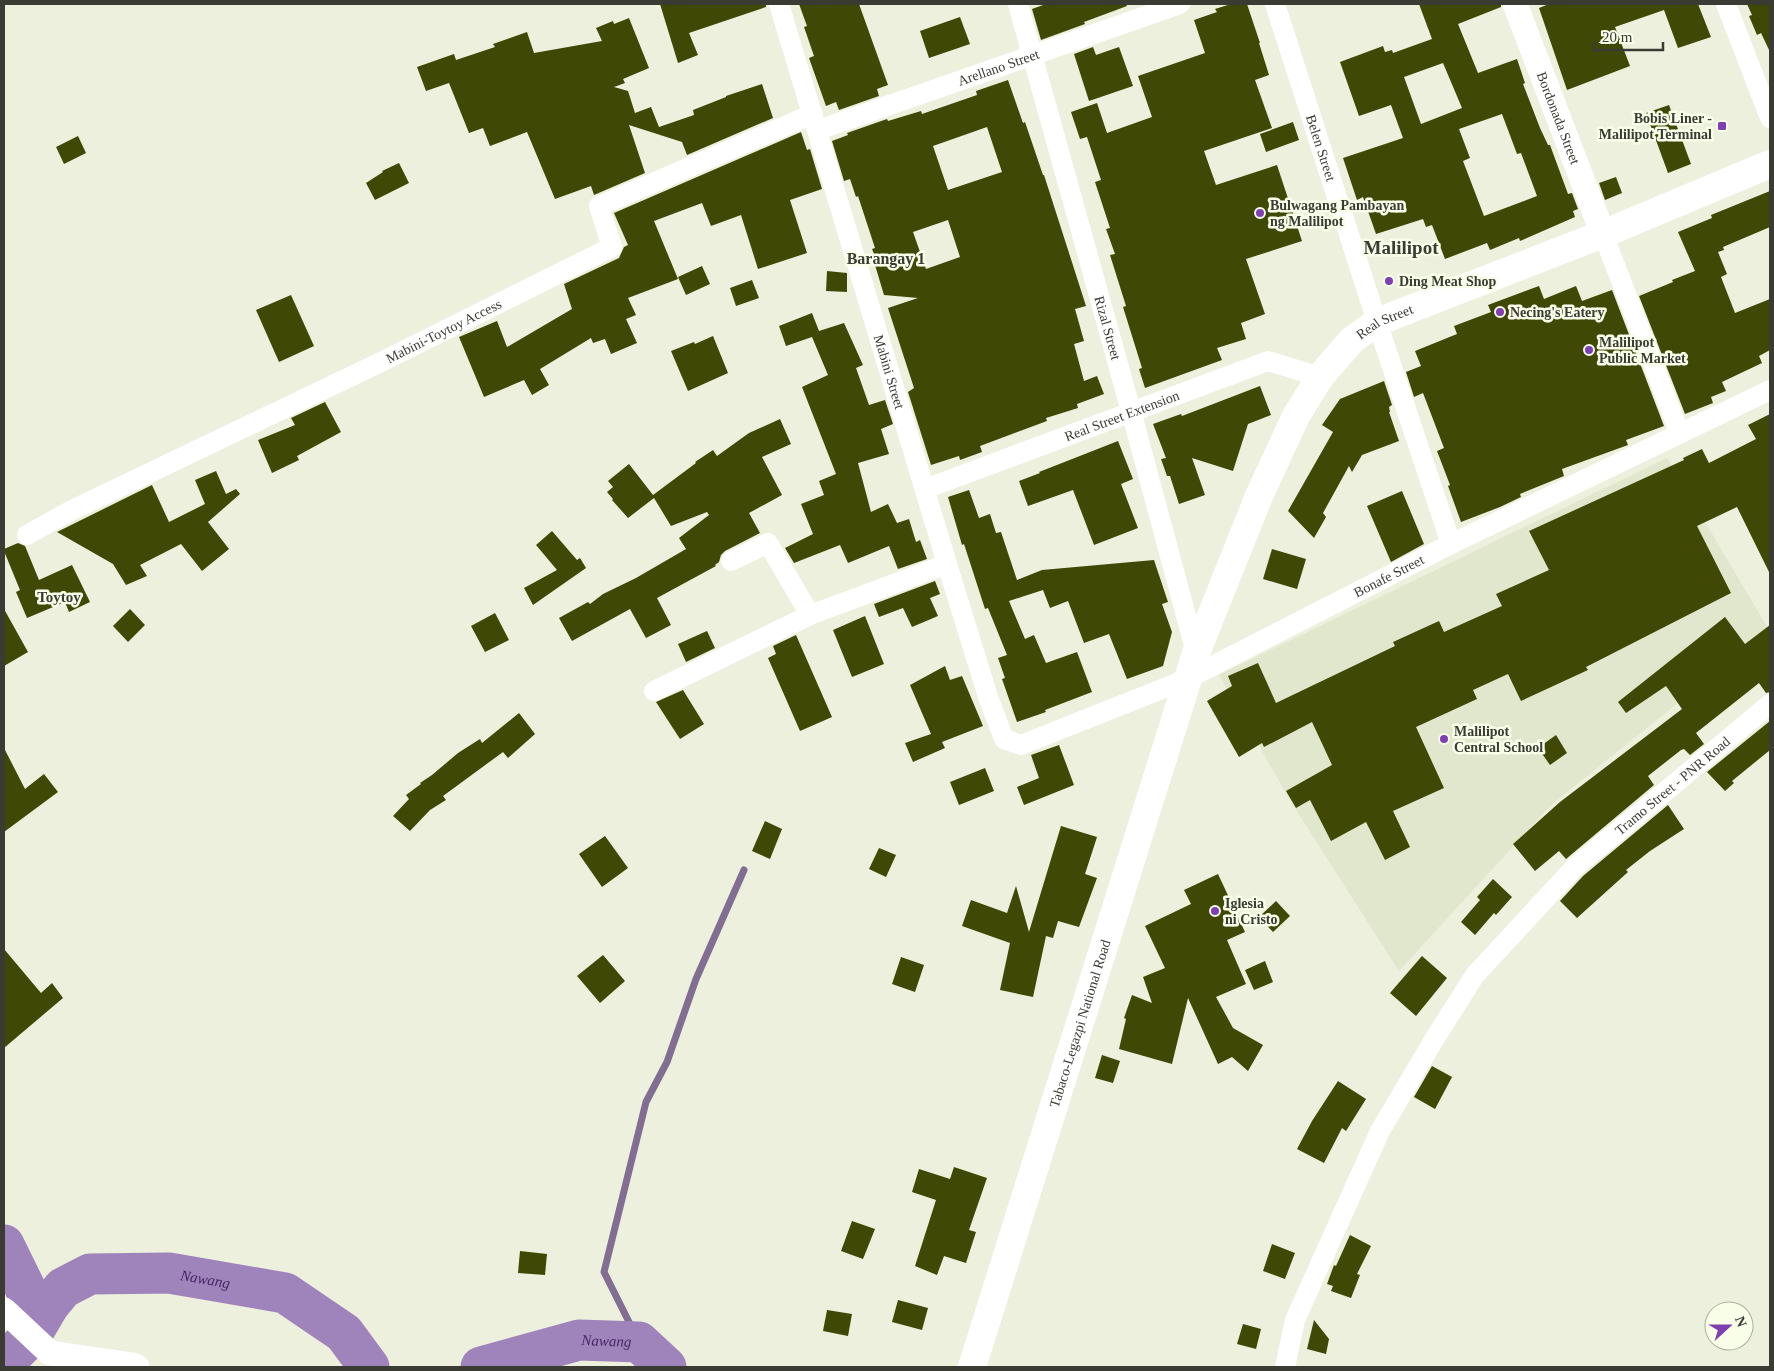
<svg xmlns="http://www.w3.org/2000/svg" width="1774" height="1371" font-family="'Times New Roman',serif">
	<rect width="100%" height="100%" fill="#ecf0dc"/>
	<polygon fill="#e1e7cc" points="1667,458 1769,630 1551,805 1399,971 1291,802 1219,675"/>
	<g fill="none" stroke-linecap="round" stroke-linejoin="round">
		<polyline stroke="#816e92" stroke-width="7" points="639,1342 604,1272 646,1102 667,1062 696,979 744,870"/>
		<g stroke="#9f84bb" stroke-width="41">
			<polyline points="4,1245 29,1296 49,1305"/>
			<path id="s1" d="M35,1329L49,1305L63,1288L90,1274L169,1273L285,1293L344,1333L369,1367"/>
			<polyline points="4,1363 26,1341"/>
			<path id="s2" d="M481,1367L579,1340L639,1342L666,1367"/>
		</g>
	</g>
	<g fill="#3f4805" fill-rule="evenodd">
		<polygon points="660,4 766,4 766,7 689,33 698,55 678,63"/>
		<polygon points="799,4 859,4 888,85 877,89 879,96 839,110 836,102 826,106 809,58 814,56 804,27 807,26"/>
		<polygon points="1046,4 1126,4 1127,6 1084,22 1085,24 1041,40 1032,9"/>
		<polygon points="1231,4 1247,4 1260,43 1259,43 1269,75 1255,80 1272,128 1204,151 1216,185 1277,165 1302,241 1246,259 1265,314 1241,323 1246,339 1217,348 1222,360 1145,388 1139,369 1142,368 1123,307 1126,306 1110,255 1115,254 1106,229 1110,228 1095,182 1101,180 1087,137 1080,139 1071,112 1097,103 1107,133 1152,117 1138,76 1205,53 1194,20 1217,12 1215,9"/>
		<path d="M1419,4H1501V7L1458,24L1478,73L1517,59L1525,83L1523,84L1540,128L1548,145H1550L1568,194L1572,193L1578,209L1573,211L1575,217L1520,241L1519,238L1490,250L1487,243L1445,259L1432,225L1426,227L1423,219L1376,234L1363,197L1357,200L1343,158L1403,138L1391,105L1359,116L1340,62L1383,46L1385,52L1392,50L1393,53L1432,39ZM1443,63L1462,108L1421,124L1404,77ZM1502,114L1517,154L1521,153L1537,196L1484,216L1463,161L1470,158L1459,129Z"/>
		<polygon points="1549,4 1698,4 1711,37 1678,48 1664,10 1615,27 1630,66 1567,90 1539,8"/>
		<polygon points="1747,4 1770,4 1770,52 1761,33 1757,35 1749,16 1752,15"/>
		<polygon points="960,17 970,44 929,58 920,31"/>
		<polygon points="629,18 649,68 623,79 625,83 614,87 628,91 635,113 651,107 659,127 694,115 693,110 726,97 726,96 762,84 773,118 687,155 682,142 629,125 645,173 594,195 591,186 555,199 527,132 490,146 483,128 469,133 449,83 426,91 417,67 454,54 456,60 495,47 493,44 527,32 534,53 602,41 596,28 613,21 614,24"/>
		<polygon points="1093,47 1096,55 1119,47 1133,86 1089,101 1074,54"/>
		<path d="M1008,80L1023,123L1025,122L1043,175H1044L1086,306L1075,309L1084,341L1074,344L1084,381L1097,376L1104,394L1077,404L1078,408L1046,418L1047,421L980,446L982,452L960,460L959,456L931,465L908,392L914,388L888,308L918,298L884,295L875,265L878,264L872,249L875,248L858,196L856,197L850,179L844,181L832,141L848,135L847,133L887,119L888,121L921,111L922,114L977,95L976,91ZM987,127L1002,172L948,190L933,146ZM948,220L960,257L926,269L913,232Z"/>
		<polygon points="1669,105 1691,164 1668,173 1646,113"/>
		<polygon points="1293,122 1299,140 1266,152 1260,134"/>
		<polygon points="801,132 807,150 810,149 822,189 790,200 807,253 758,269 741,215 711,226 702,203 654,221 678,279 628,298 636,315 626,319 637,343 611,354 605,339 593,343 591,338 540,369 549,385 532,395 524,380 484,397 459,337 497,321 507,347 572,309 564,284 619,258 624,247 628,245 614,213"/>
		<polygon points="78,136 86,153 64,164 56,147"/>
		<polygon points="399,163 409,183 375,200 366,183 383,172 382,171"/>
		<polygon points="1616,177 1622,193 1605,200 1599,183"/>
		<polygon points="1770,191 1770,227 1723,247 1724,250 1718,252 1727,274 1721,277 1735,313 1770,299 1770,350 1759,356 1762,363 1722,382 1726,391 1711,397 1713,403 1685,414 1639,296 1673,282 1672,280 1695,271 1678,232 1712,218 1711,215"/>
		<polygon points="702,266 710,284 686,295 678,277"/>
		<polygon points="827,271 847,273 847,292 826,291"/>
		<polygon points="752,280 759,298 736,306 730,288"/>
		<polygon points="1539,286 1544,299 1576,286 1582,301 1612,290 1664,426 1626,440 1628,445 1562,469 1564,476 1520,494 1521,497 1500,507 1461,522 1448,486 1450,485 1437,451 1444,448 1423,393 1414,397 1406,372 1421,366 1415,351 1457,334 1454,326 1491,312 1488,305"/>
		<polygon points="291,295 314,346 279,362 256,310"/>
		<polygon points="812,313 819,331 844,323 863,365 856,368 869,405 885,400 893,424 881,429 889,454 858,463 871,512 888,504 897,523 909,519 916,542 920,540 927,559 898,569 889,546 848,563 840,545 794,563 785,548 813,534 801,504 824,495 819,481 836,474 802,387 828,375 812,337 786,346 779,326"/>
		<polygon points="713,336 728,373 688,391 671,351 694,342 695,344"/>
		<polygon points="1384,381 1392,405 1389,407 1390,412 1389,412 1399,441 1362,455 1352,472 1349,466 1323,513 1326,517 1314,538 1288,511 1333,432 1322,425 1340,399"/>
		<polygon points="1260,386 1271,415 1248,424 1233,471 1192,458 1205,495 1179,504 1170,476 1167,476 1161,459 1166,458 1153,424 1181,414 1182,416"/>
		<polygon points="325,402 341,432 297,456 299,460 272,473 258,440 295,425 291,418"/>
		<polygon points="1770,414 1770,574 1737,507 1697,526 1731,593 1586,667 1588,670 1521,701 1508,674 1473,690 1477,699 1416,727 1444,788 1393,811 1410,847 1385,860 1366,822 1331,841 1310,800 1296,808 1286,791 1332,765 1312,722 1264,747 1262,743 1239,757 1207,701 1232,686 1228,676 1258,663 1276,703 1395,646 1393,642 1439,621 1444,632 1502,606 1496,594 1549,570 1529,531 1684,460 1683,458 1702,449 1709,463 1756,439 1748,425"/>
		<polygon points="780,419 791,444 762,457 782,495 749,513 760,533 725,551 721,555 719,562 715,565 716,566 657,598 671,625 646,638 630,609 572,641 559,618 588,602 590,604 603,594 636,578 686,549 679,538 709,515 707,512 671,526 654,498 628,518 612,500 613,499 607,492 613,487 608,481 629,464 653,495 696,463 695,462 713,450 717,456 749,433"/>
		<polygon points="1118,441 1133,479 1121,484 1138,528 1094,545 1073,490 1028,506 1019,481 1040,473 1039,472"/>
		<polygon points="216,471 226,494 236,489 240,494 208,522 229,549 202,571 181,544 140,565 147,576 126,585 113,564 57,532 152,485 169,522 205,504 195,480"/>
		<polygon points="969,490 979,518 990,514 996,533 1001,532 1017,580 1042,570 1154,560 1168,602 1162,604 1172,632 1163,666 1127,679 1109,634 1084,643 1068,601 1050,608 1043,590 1009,601 1025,639 1034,635 1046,663 1077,652 1092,692 1045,710 1046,712 1017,722 1002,679 1005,678 998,658 1007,655 988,608 985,609 964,544 962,545 948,497"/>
		<polygon points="1402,491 1424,544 1391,562 1367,506"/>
		<polygon points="552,531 577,560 580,558 586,568 533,605 524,588 557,570 536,545"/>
		<polygon points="18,543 25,546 39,580 72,565 90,602 69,612 65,602 27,618 16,592 20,590 4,551 4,549"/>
		<polygon points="1272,549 1306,559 1297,589 1263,579"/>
		<polygon points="935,581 940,594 930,598 938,616 912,627 903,608 879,617 874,604"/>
		<polygon points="4,609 28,652 4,666"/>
		<polygon points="130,609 145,625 128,642 113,626"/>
		<polygon points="495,613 509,640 485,652 471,626"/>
		<polygon points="865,616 884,664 852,677 833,630"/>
		<polygon points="1725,617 1745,644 1770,625 1770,692 1766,693 1759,683 1696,733 1704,744 1690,755 1684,749 1681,750 1648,776 1654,785 1566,859 1559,851 1535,871 1513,844 1560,802 1682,709 1666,686 1626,713 1618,702"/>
		<polygon points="707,631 715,648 686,662 678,644"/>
		<polygon points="796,635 832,717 800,731 768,658 776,654 773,646"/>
		<polygon points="945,666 950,680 962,676 983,726 942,742 945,748 913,762 905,743 931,734 910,685"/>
		<polygon points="683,690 704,724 680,739 656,702"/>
		<polygon points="519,713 535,734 508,758 503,752 443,796 446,800 430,810 410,831 393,816 409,799 406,795 421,784 420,783 432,775 458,753 480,739 482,743"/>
		<polygon points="1770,721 1770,750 1732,781 1734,783 1725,791 1707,772"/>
		<polygon points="1556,735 1567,753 1550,765 1538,748"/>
		<polygon points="1059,745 1074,785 1024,805 1017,787 1039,778 1031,755"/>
		<polygon points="4,748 25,789 44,774 58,792 4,832"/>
		<polygon points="985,768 994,791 959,805 950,782"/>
		<polygon points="1668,805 1684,829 1650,851 1626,870 1628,872 1577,918 1560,901 1583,876"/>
		<polygon points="765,821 782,829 770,859 752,851"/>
		<polygon points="1061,826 1097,837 1085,874 1097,878 1079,927 1058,921 1053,938 1046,936 1033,997 1000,990 1010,943 962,926 971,900 1007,913 1016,886 1029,932"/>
		<polygon points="605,836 628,868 602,887 579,854"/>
		<polygon points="879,848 896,855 886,877 869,869"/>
		<polygon points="1218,874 1245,932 1227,940 1246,984 1216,997 1233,1028 1263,1045 1248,1071 1232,1057 1218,1064 1188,998 1172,1064 1119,1049 1126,1019 1124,1018 1132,995 1152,1003 1143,977 1165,968 1145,926 1191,904 1184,890"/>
		<polygon points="1493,879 1512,897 1496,915 1494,913 1475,935 1461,922 1480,900 1477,897"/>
		<polygon points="1276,901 1290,916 1273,932 1259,917"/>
		<polygon points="4,949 41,993 52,983 63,998 4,1048"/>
		<polygon points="603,955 625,981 600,1003 577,976"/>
		<polygon points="1422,956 1447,978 1416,1016 1390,993"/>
		<polygon points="901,957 924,965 915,992 892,984"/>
		<polygon points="1265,961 1273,982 1254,990 1245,970"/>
		<polygon points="1102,1055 1120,1061 1113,1083 1095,1078"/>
		<polygon points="1432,1066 1452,1077 1435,1109 1414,1097"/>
		<polygon points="1338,1081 1366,1099 1346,1131 1342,1128 1324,1163 1297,1149 1312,1121"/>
		<polygon points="954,1167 987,1178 969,1230 976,1232 966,1263 944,1256 937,1275 915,1266 936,1200 912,1192 919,1169 950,1179"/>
		<polygon points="852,1221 875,1229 863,1259 841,1251"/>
		<polygon points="1350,1235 1371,1246 1357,1274 1360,1275 1351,1298 1331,1291 1333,1286 1327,1284 1334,1265 1336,1266"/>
		<polygon points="1272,1244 1295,1253 1285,1279 1263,1271"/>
		<polygon points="520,1251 547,1254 545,1275 518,1273"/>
		<polygon points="898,1300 928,1308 922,1330 892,1322"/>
		<polygon points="827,1310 852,1314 848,1336 823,1331"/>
		<polygon points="1314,1320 1329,1339 1326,1354 1307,1349"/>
		<polygon points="1243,1324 1261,1329 1256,1349 1237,1344"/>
	</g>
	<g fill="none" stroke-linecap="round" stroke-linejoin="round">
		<g stroke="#fff" stroke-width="20">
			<path id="s3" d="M779,4L947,564L989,700L1004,739L1021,745L1187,679L1451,544L1770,390"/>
			<path id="s4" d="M1018,4L1131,411L1196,653"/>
			<path id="s5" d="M1275,4L1377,322L1451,544"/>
			<polyline points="1726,4 1770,118"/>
			<path id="s6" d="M818,130L1180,4"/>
			<polyline points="1603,234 1680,434"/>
			<path id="s7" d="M925,489L1268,361L1320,377"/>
			<path id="s8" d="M27,535L72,510L379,363L612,247L599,206L813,114"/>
			<polyline points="731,561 768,543 810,615"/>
			<polyline points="654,691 810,615 947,564"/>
			<path id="s9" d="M1285,1367L1295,1320L1380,1131L1435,1038L1475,975L1575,867L1770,704"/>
		</g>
		<g stroke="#fff" stroke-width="25">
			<path id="s10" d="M1515,4L1603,234"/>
			<polyline points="4,1310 50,1353 133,1365 137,1367"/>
		</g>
		<path stroke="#fff" stroke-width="28" id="s11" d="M972,1367L1196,653L1259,496L1296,416L1320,377L1352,340L1377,322L1603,234L1770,164"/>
	</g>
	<g fill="#7f3eb2" stroke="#f9fee9" stroke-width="2">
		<rect x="1717" y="121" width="10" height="10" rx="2.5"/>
		<circle cx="1260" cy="213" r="5"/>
		<circle cx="1389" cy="281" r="5"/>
		<circle cx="1500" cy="312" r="5"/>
		<circle cx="1589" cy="350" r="5"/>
		<circle cx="1444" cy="739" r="5"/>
		<circle cx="1215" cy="911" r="5"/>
	</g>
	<g text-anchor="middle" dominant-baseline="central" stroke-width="5" stroke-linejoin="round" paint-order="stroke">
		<g font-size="14" fill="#3a3c34" stroke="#f9fee9">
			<text stroke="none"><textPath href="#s6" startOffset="191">Arellano Street</textPath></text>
			<text stroke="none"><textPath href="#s10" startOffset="122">Bordonada Street</textPath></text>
			<text stroke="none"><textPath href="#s5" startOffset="151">Belen Street</textPath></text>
			<text stroke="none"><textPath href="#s11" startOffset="1138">Real Street</textPath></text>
			<text stroke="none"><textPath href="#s4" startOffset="336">Rizal Street</textPath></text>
			<text stroke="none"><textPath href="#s8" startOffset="464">Mabini-Toytoy Access</textPath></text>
			<text stroke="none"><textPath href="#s3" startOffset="384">Mabini Street</textPath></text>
			<text stroke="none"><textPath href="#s7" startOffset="210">Real Street Extension</textPath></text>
			<text stroke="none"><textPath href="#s3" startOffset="1192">Bonafe Street</textPath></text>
			<text stroke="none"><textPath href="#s9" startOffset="712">Tramo Street - PNR Road</textPath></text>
			<text stroke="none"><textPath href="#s11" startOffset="360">Tabaco-Legazpi National Road</textPath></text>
		</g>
		<g font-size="14" font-weight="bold" fill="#3a3c34" stroke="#f9fee9" text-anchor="start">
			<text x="1712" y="118" text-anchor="end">Bobis Liner -<tspan x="1712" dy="16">Malilipot Terminal</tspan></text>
			<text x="1270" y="205">Bulwagang Pambayan<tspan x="1270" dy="16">ng Malilipot</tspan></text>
			<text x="1399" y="281">Ding Meat Shop</text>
			<text x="1510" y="312">Necing's Eatery</text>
			<text x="1599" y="342">Malilipot<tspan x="1599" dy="16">Public Market</tspan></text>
			<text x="1454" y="731">Malilipot<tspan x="1454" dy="16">Central School</tspan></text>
			<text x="1225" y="903">Iglesia<tspan x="1225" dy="16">ni Cristo</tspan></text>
		</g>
		<g font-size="15" font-weight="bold" fill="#3a3c34" stroke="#f9fee9">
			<text x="59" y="597">Toytoy</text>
		</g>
		<g font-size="15" font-style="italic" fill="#482466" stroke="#f9fee9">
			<text stroke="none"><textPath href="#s1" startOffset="196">Nawang</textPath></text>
			<text stroke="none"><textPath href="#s2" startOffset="129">Nawang</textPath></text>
		</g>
		<g font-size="16" font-weight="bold" fill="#3a3c34" stroke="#f9fee9">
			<text x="886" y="258">Barangay 1</text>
		</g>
		<g font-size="19" font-weight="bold" fill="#3a3c34" stroke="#f9fee9">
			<text x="1401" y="247">Malilipot</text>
		</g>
	</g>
	<rect width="1774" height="1371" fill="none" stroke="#3a3c34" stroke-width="10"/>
	<g transform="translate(1729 1326) rotate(69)"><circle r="24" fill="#f9fee9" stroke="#adb0a1"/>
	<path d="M0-4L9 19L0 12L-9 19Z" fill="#7f3eb2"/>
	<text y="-8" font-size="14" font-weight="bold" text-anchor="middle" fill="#3a3c34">N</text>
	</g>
	<path d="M1594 42v8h69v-8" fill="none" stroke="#3a3c34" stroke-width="2.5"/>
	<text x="1602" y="42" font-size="15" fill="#3a3c34" stroke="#f9fee9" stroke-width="4" paint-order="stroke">20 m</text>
</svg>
